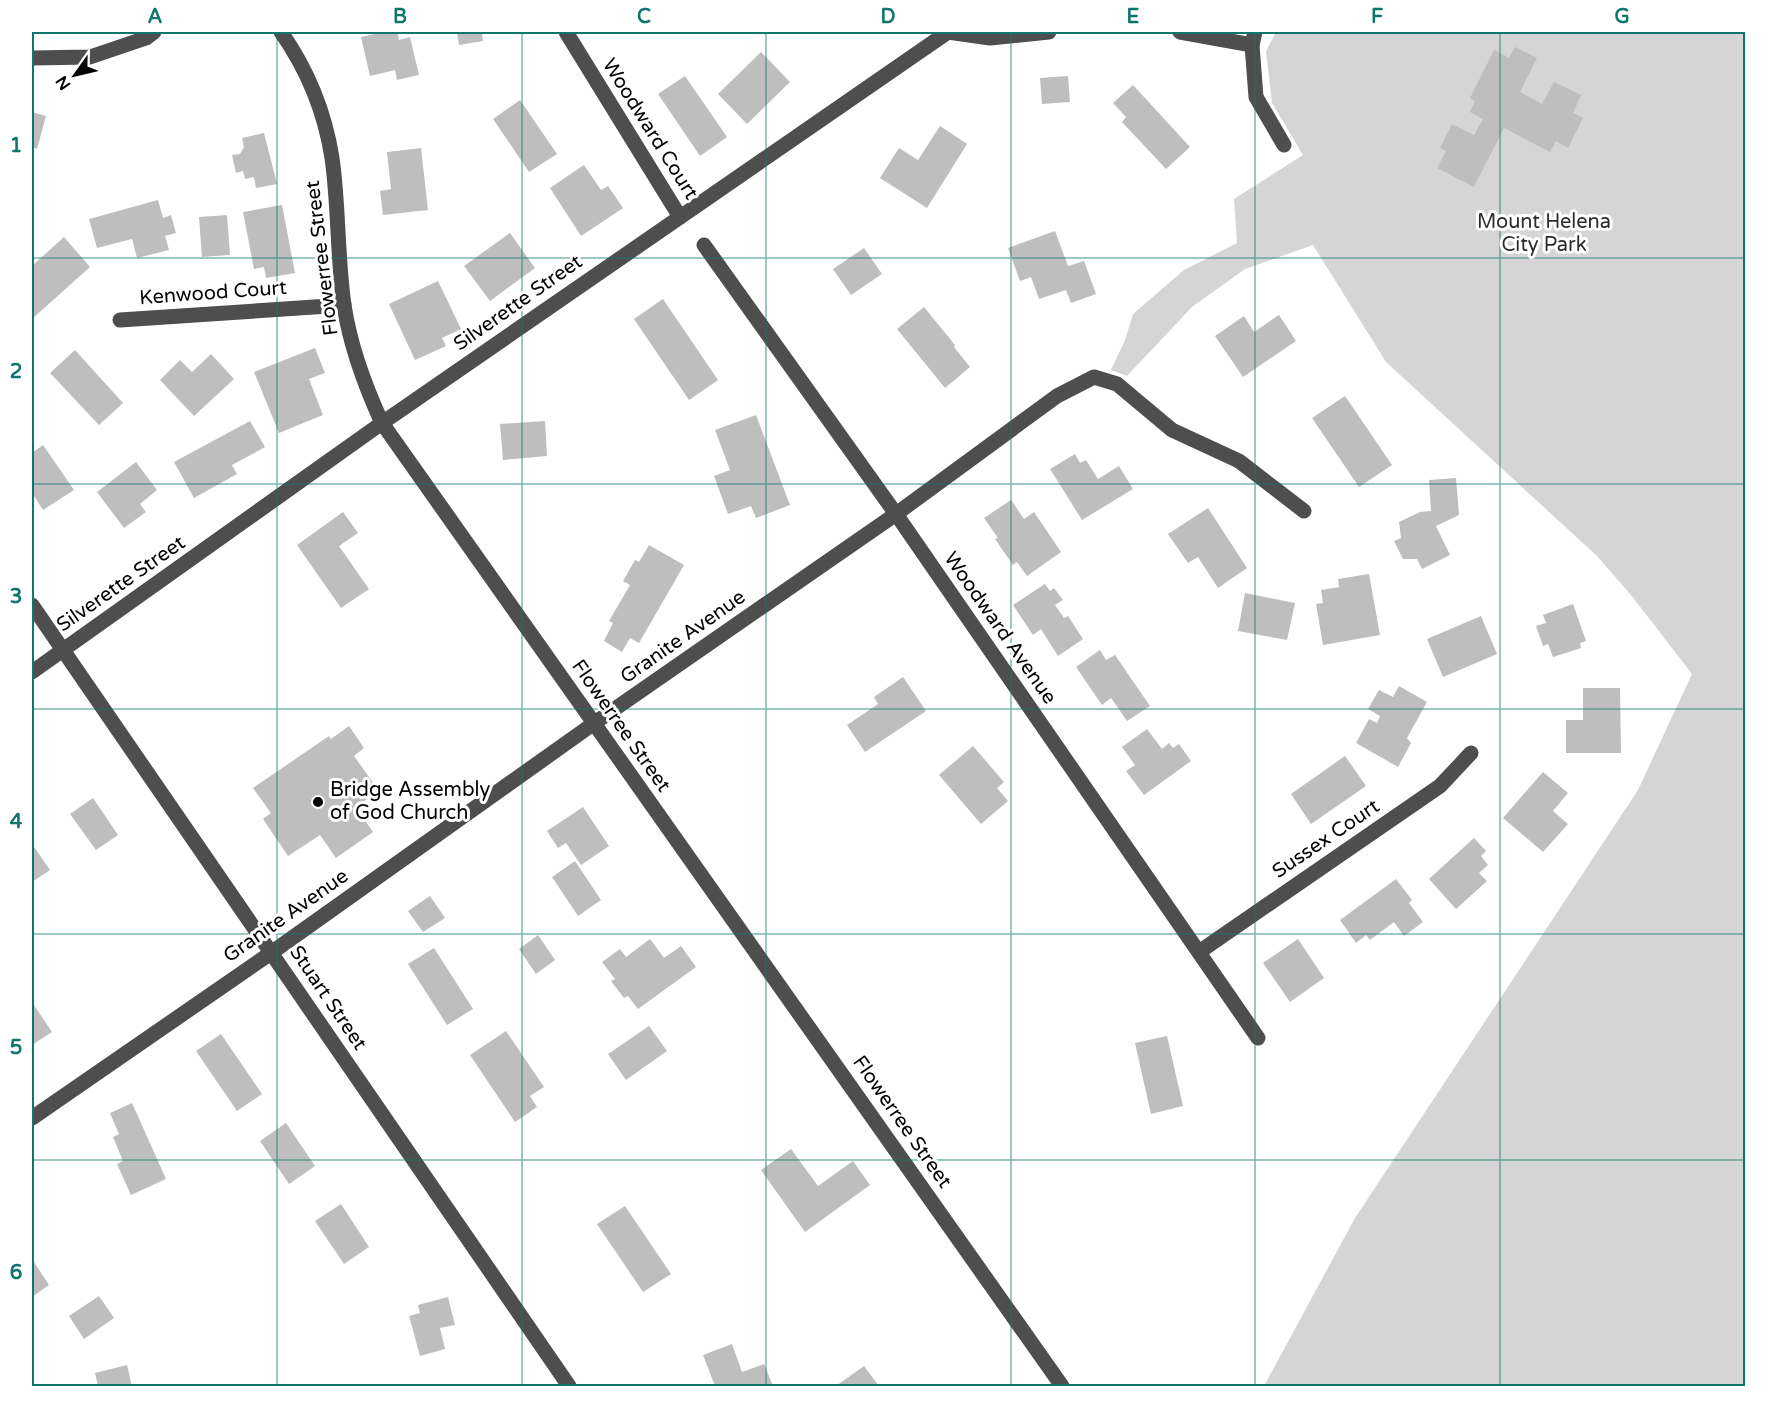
<svg xmlns="http://www.w3.org/2000/svg" width="1777" height="1418" font-family="'Varela Round',sans-serif">
	<rect width="100%" height="100%" fill="#fff"/>
	<polygon fill="#d5d5d5" points="1276,32 1745,32 1745,1386 1264,1386 1355,1218 1638,790 1692,674 1631,595 1597,556 1386,362 1313,245 1245,269 1192,307 1127,376 1111,370 1125,340 1133,314 1184,270 1237,243 1234,199 1303,155 1272,103 1266,51"/>
	<g fill="#bebebe">
		<polygon points="384,32 397,32 399,40 410,37 419,75 397,80 395,70 370,76 361,37"/>
		<polygon points="457,32 482,32 483,41 459,45"/>
		<polygon points="1515,47 1537,58 1520,92 1542,104 1554,82 1581,95 1573,113 1583,118 1568,148 1556,141 1550,152 1504,128 1474,187 1437,168 1446,151 1440,148 1452,124 1474,135 1483,119 1470,112 1475,101 1470,98 1494,50 1509,58"/>
		<polygon points="761,52 790,82 747,124 718,94"/>
		<polygon points="685,76 727,137 700,156 658,94"/>
		<polygon points="1068,76 1070,102 1042,104 1040,78"/>
		<polygon points="1133,85 1190,147 1166,169 1122,122 1126,117 1113,103"/>
		<polygon points="520,100 557,154 529,172 493,119"/>
		<polygon points="32,112 46,116 37,149 32,147"/>
		<polygon points="940,126 967,144 927,208 880,178 899,148 918,160"/>
		<polygon points="264,133 277,184 256,188 254,177 245,179 243,171 236,173 232,155 240,154 244,147 242,138"/>
		<polygon points="421,148 428,210 383,215 380,191 391,189 387,152"/>
		<polygon points="584,165 601,190 608,186 623,208 581,236 550,188"/>
		<polygon points="158,200 163,218 171,215 176,233 165,236 169,250 137,258 132,239 97,248 89,219"/>
		<polygon points="282,205 295,273 266,278 264,267 254,269 243,212"/>
		<polygon points="227,215 230,255 202,257 199,217"/>
		<polygon points="1055,231 1068,266 1084,261 1096,294 1071,303 1066,290 1039,299 1031,277 1020,281 1008,248"/>
		<polygon points="510,233 535,268 490,301 464,266"/>
		<polygon points="64,237 90,267 32,319 32,266"/>
		<polygon points="864,248 882,274 851,295 833,269"/>
		<polygon points="438,281 461,329 442,338 446,346 415,360 389,304"/>
		<polygon points="663,299 718,380 689,400 634,319"/>
		<polygon points="924,307 955,345 954,347 970,367 945,388 897,329"/>
		<polygon points="1279,315 1296,341 1243,377 1215,336 1244,316 1254,332"/>
		<polygon points="315,348 325,373 309,379 323,415 279,433 254,372"/>
		<polygon points="75,350 123,403 99,425 50,373"/>
		<polygon points="211,354 234,379 194,416 160,380 180,360 192,372"/>
		<polygon points="1345,396 1392,465 1359,487 1312,418"/>
		<polygon points="756,415 790,505 756,518 751,506 728,514 714,476 730,470 715,430"/>
		<polygon points="250,421 265,447 232,465 237,474 194,498 174,462"/>
		<polygon points="545,421 547,456 503,460 500,424"/>
		<polygon points="43,445 74,490 43,510 32,493 32,453"/>
		<polygon points="1075,454 1080,463 1086,460 1098,479 1119,466 1133,489 1082,520 1050,469"/>
		<polygon points="136,462 157,490 140,504 146,512 124,528 97,492"/>
		<polygon points="1456,478 1459,515 1436,526 1450,555 1422,569 1417,559 1403,559 1394,541 1401,538 1399,522 1420,512 1431,511 1429,480"/>
		<polygon points="1011,500 1024,519 1034,512 1061,552 1027,576 1017,562 1013,565 995,539 998,538 984,518"/>
		<polygon points="1208,508 1247,568 1218,588 1198,557 1188,563 1168,534"/>
		<polygon points="343,512 358,533 339,546 369,589 341,608 297,545"/>
		<polygon points="649,545 684,565 639,643 630,638 622,652 604,641 613,623 609,621 630,585 623,581 635,560 639,562"/>
		<polygon points="1369,574 1380,635 1323,645 1316,604 1323,603 1321,590 1339,587 1338,579"/>
		<polygon points="1045,584 1050,591 1054,588 1063,600 1055,605 1064,618 1068,616 1083,639 1058,656 1041,629 1033,635 1013,605"/>
		<polygon points="1245,593 1295,603 1287,640 1238,631"/>
		<polygon points="1573,604 1586,641 1580,643 1581,648 1553,657 1548,644 1543,646 1536,626 1546,623 1543,615"/>
		<polygon points="1481,616 1497,654 1443,677 1427,639"/>
		<polygon points="1100,650 1106,660 1115,655 1150,706 1127,721 1111,698 1102,705 1076,667"/>
		<polygon points="903,677 926,711 865,752 847,725 878,704 874,697"/>
		<polygon points="1399,686 1427,702 1407,738 1411,743 1398,767 1356,743 1369,719 1377,723 1380,716 1368,709 1379,690 1393,697"/>
		<polygon points="1583,688 1620,688 1621,753 1566,753 1566,720 1583,720"/>
		<polygon points="349,726 364,748 354,756 379,791 356,807 373,832 336,858 320,835 288,856 263,819 271,813 253,788 329,736 331,739"/>
		<polygon points="1147,729 1162,749 1169,743 1173,748 1179,744 1191,761 1144,795 1126,771 1135,765 1122,747"/>
		<polygon points="973,746 1004,782 997,788 1008,801 981,824 939,775"/>
		<polygon points="1345,756 1366,786 1311,824 1291,794"/>
		<polygon points="1543,772 1568,793 1553,811 1568,824 1543,852 1503,818"/>
		<polygon points="93,798 118,835 96,850 70,814"/>
		<polygon points="583,807 609,846 581,865 566,843 558,848 547,831"/>
		<polygon points="1474,838 1486,851 1481,856 1488,865 1479,873 1487,881 1456,909 1429,879"/>
		<polygon points="32,844 50,870 32,882"/>
		<polygon points="575,861 601,900 578,916 552,877"/>
		<polygon points="1396,879 1412,900 1409,903 1423,922 1404,936 1394,922 1370,940 1366,935 1356,943 1340,920"/>
		<polygon points="430,896 445,918 423,932 408,911"/>
		<polygon points="538,935 555,960 536,974 519,949"/>
		<polygon points="650,939 664,958 681,946 696,967 638,1009 628,996 624,998 611,981 615,979 602,962 620,949 626,957"/>
		<polygon points="1298,939 1324,978 1290,1002 1263,963"/>
		<polygon points="434,948 473,1009 447,1025 408,964"/>
		<polygon points="32,1002 52,1032 32,1045"/>
		<polygon points="649,1026 667,1051 626,1080 608,1054"/>
		<polygon points="506,1031 544,1087 530,1096 537,1107 515,1122 470,1055"/>
		<polygon points="221,1034 262,1094 237,1111 196,1051"/>
		<polygon points="1167,1036 1183,1106 1151,1114 1135,1043"/>
		<polygon points="132,1103 166,1179 131,1195 117,1164 123,1161 113,1137 119,1134 110,1113"/>
		<polygon points="286,1123 315,1166 289,1184 260,1141"/>
		<polygon points="791,1149 818,1186 853,1161 870,1185 805,1232 761,1170"/>
		<polygon points="341,1204 369,1247 344,1264 315,1221"/>
		<polygon points="625,1206 671,1274 643,1292 597,1224"/>
		<polygon points="32,1259 49,1285 32,1297"/>
		<polygon points="99,1296 114,1318 84,1339 69,1316"/>
		<polygon points="448,1297 455,1325 440,1328 445,1349 420,1356 409,1316 420,1313 418,1305"/>
		<polygon points="732,1344 742,1372 764,1364 773,1386 715,1386 703,1355"/>
		<polygon points="127,1365 132,1386 98,1386 95,1373"/>
		<polygon points="864,1366 879,1386 836,1386"/>
	</g>
	<g fill="none" stroke-linecap="round" stroke-linejoin="round">
		<g stroke="#4e4e4e" stroke-width="15">
			<path d="M281,32C307,69 325,113 332,158C339,207 337,256 344,305C350,345 365,386 382,423L1062,1386"/>
			<polyline points="566,32 680,217"/>
			<polyline points="1180,32 1252,45"/>
			<polyline points="1255,32 1252,45 1256,97 1284,145"/>
			<polyline points="32,58 90,57 146,38 154,32"/>
			<polyline points="704,245 896,514 1258,1038"/>
			<polyline points="120,320 344,305"/>
			<polyline points="32,605 569,1386"/>
			<polyline points="32,672 382,423 948,32 990,38 1049,32"/>
			<polyline points="1199,952 1440,786 1471,753"/>
			<polyline points="32,1118 271,953 593,724 896,514 1057,396 1094,377 1117,384 1172,430 1239,461 1304,511"/>
		</g>
	</g>
	<path fill="none" stroke="#0f766e" stroke-width="1.5" stroke-opacity="0.55" d="M277,32V1386M522,32V1386M766,32V1386M1011,32V1386M1255,32V1386M1500,32V1386M32,258H1746M32,484H1746M32,709H1746M32,934H1746M32,1160H1746"/>
	<circle fill="#000" stroke="#fff" stroke-width="2" cx="318" cy="802" r="6"/>
	<g text-anchor="middle" dominant-baseline="central" stroke-width="6" stroke-linejoin="round" paint-order="stroke">
		<g font-size="20" fill="#000" stroke="#fff">
			<text transform="translate(650 129) rotate(58)">Woodward Court</text>
			<text transform="translate(322 258) rotate(-97)">Flowerree Street</text>
			<text transform="translate(213 293) rotate(-4)">Kenwood Court</text>
			<text transform="translate(518 303) rotate(-35)">Silverette Street</text>
			<text transform="translate(121 584) rotate(-35)">Silverette Street</text>
			<text transform="translate(1000 628) rotate(55)">Woodward Avenue</text>
			<text transform="translate(683 637) rotate(-35)">Granite Avenue</text>
			<text transform="translate(621 726) rotate(55)">Flowerree Street</text>
			<text transform="translate(1326 839) rotate(-34)">Sussex Court</text>
			<text transform="translate(286 916) rotate(-35)">Granite Avenue</text>
			<text transform="translate(328 998) rotate(56)">Stuart Street</text>
			<text transform="translate(902 1122) rotate(55)">Flowerree Street</text>
		</g>
		<g font-size="20" fill="#2c2c2c" stroke="#fff">
			<text x="1544" y="222">Mount Helena<tspan x="1544" dy="23">City Park</tspan></text>
		</g>
		<g font-size="20" fill="#000" stroke="#fff" text-anchor="start">
			<text x="330" y="790">Bridge Assembly<tspan x="330" dy="23">of God Church</tspan></text>
		</g>
	</g>
	<rect width="1777" height="1418" fill="none" stroke="#ffffff" stroke-width="66"/>
	<g transform="translate(75 75) rotate(236)" stroke="#ffffff" stroke-width="4.5" paint-order="stroke">
	<path d="M0-4.5L10 22L0 15L-10 22Z" fill="#000000"/>
	<text y="-9" font-size="16" font-weight="bold" text-anchor="middle" fill="#000000">N</text>
	</g>
	<rect x="33" y="33" width="1711" height="1352" fill="none" stroke="#0f766e" stroke-width="2"/>
	<g font-size="20" text-anchor="middle" font-weight="bold" fill="#0f766e">
		<text x="155" y="23">A</text>
		<text x="400" y="23">B</text>
		<text x="644" y="23">C</text>
		<text x="888" y="23">D</text>
		<text x="1133" y="23">E</text>
		<text x="1377" y="23">F</text>
		<text x="1622" y="23">G</text>
		<text x="16" y="152">1</text>
		<text x="16" y="378">2</text>
		<text x="16" y="603">3</text>
		<text x="16" y="828">4</text>
		<text x="16" y="1054">5</text>
		<text x="16" y="1279">6</text>
	</g>
</svg>
